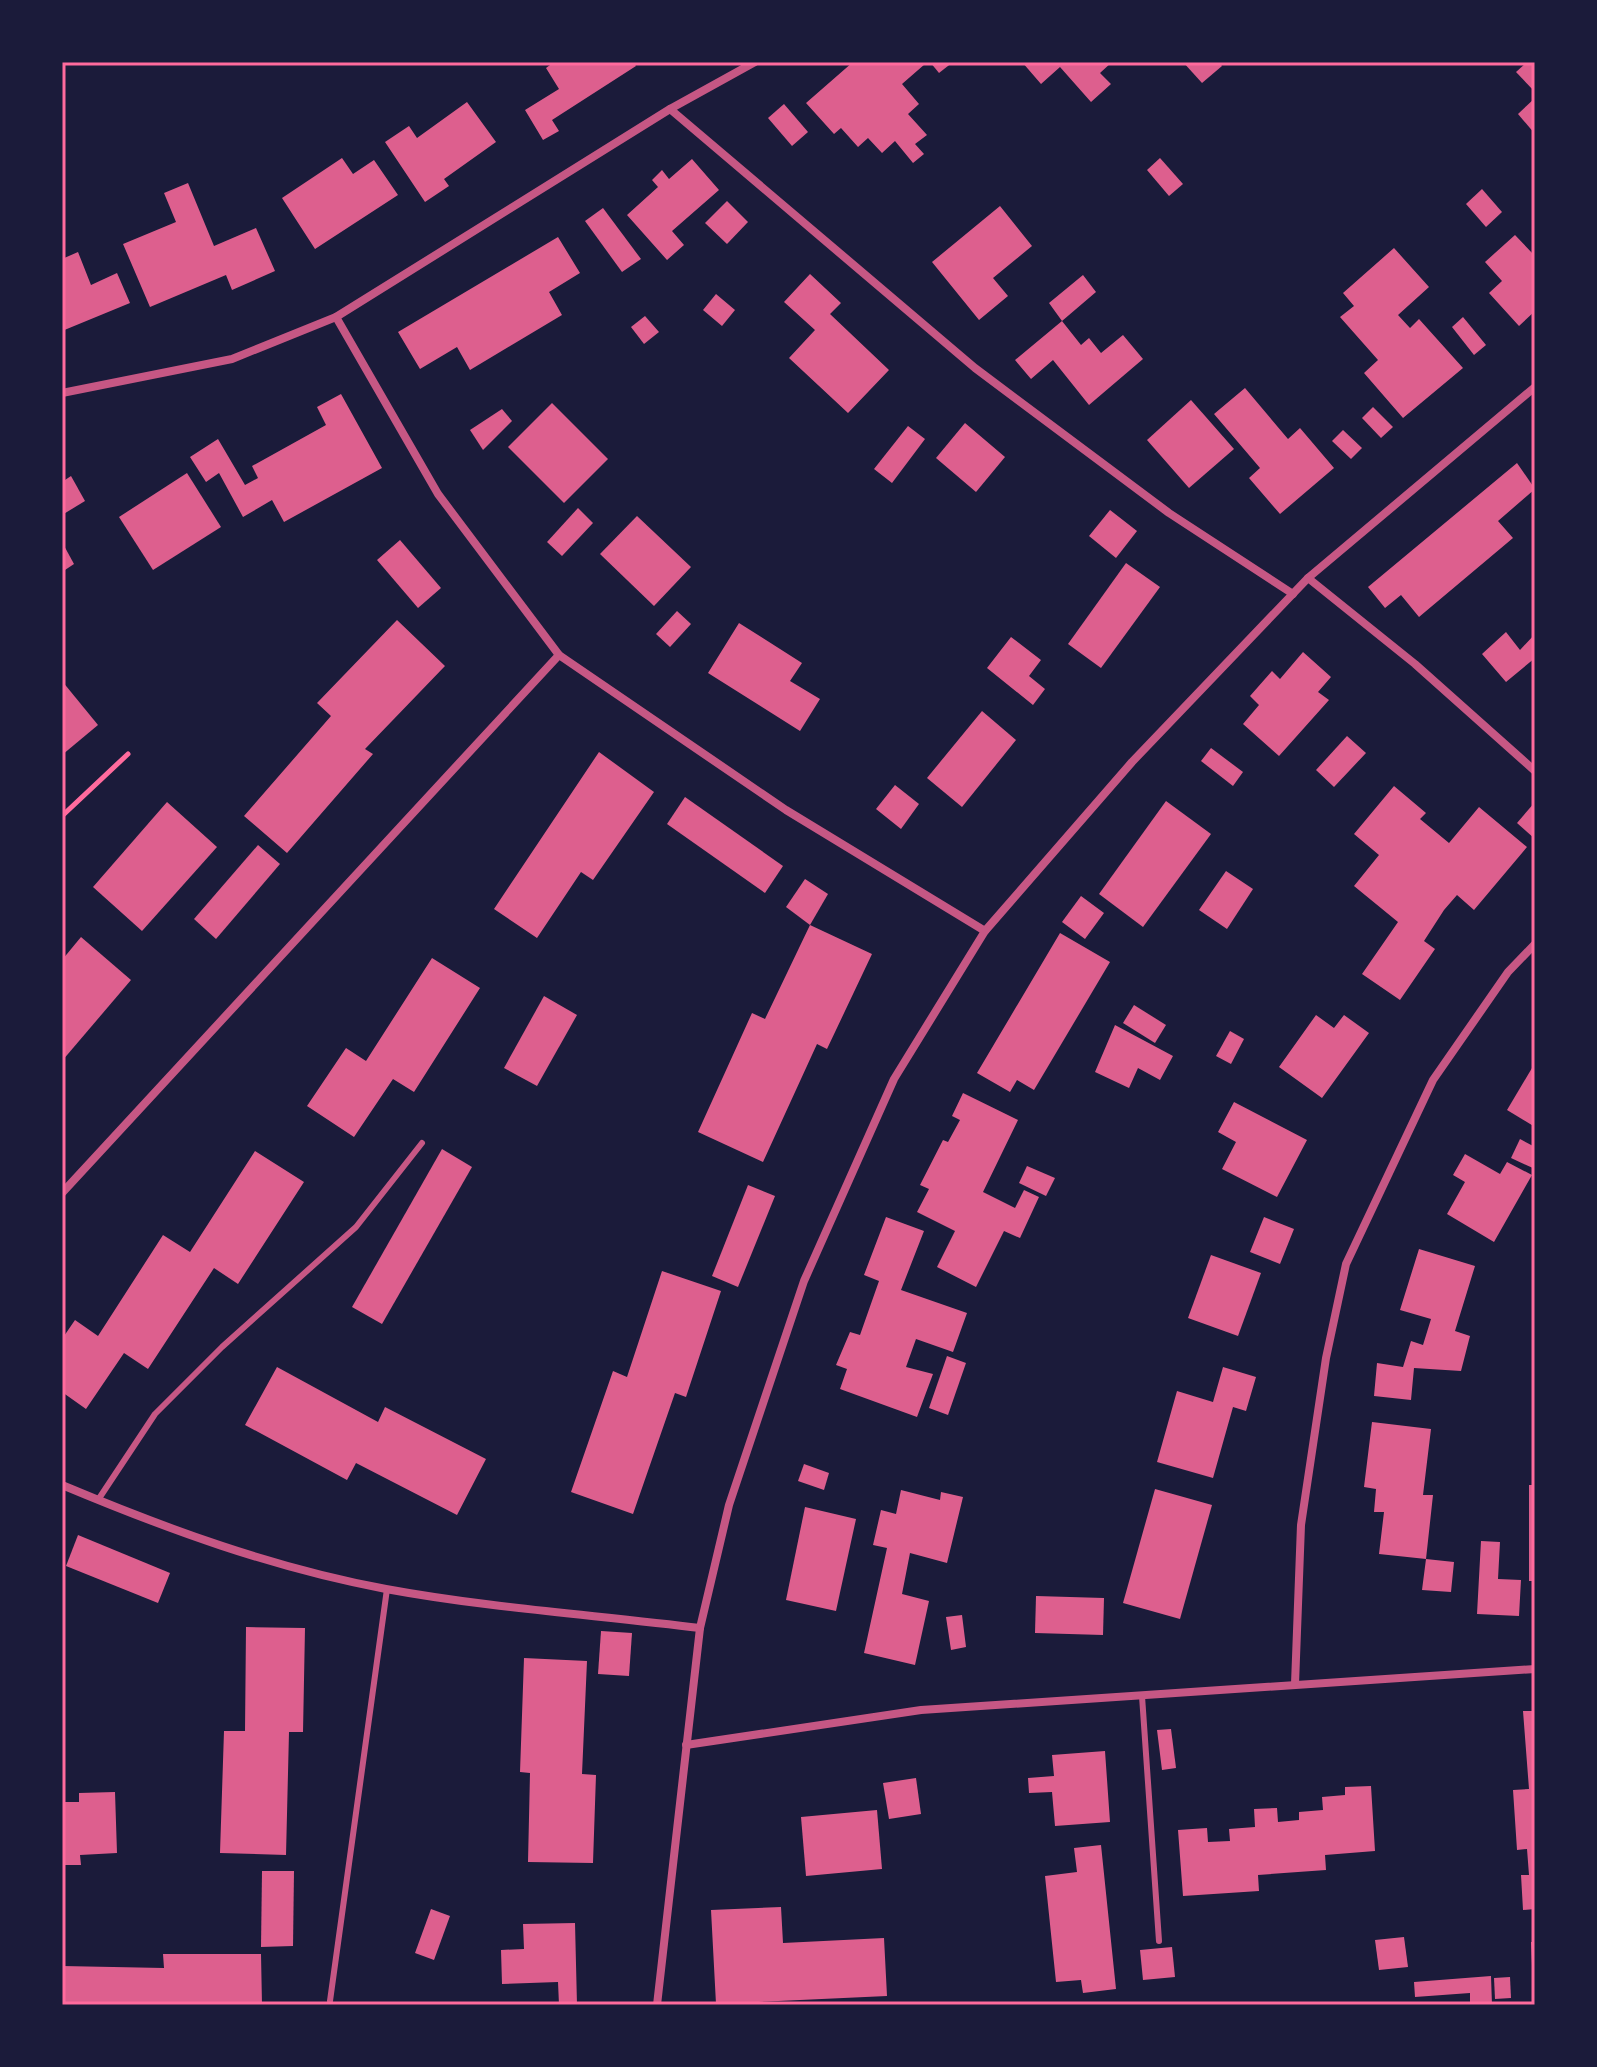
<svg xmlns="http://www.w3.org/2000/svg" width="1597" height="2067" font-family="'Asap Condensed',sans-serif">
	<rect width="100%" height="100%" fill="#1b1b3a"/>
	<g fill="#dd5f8e">
		<polygon points="554,62 633,62 636,66 552,120 559,131 543,140 525,110 559,89 546,68"/>
		<polygon points="853,62 925,64 902,84 919,104 908,114 927,135 915,144 924,154 913,163 895,141 882,153 868,138 858,147 841,128 834,134 806,103"/>
		<polygon points="930,62 953,62 939,73"/>
		<polygon points="1022,62 1112,62 1100,73 1111,84 1091,102 1060,67 1041,84"/>
		<polygon points="1183,62 1219,62 1222,66 1202,83"/>
		<polygon points="1527,62 1535,62 1535,92 1516,72"/>
		<polygon points="1535,98 1535,134 1518,114"/>
		<polygon points="467,102 496,142 444,179 449,186 425,202 385,142 409,126 417,138"/>
		<polygon points="784,104 808,132 792,146 768,118"/>
		<polygon points="342,158 353,174 374,160 398,195 315,249 282,198"/>
		<polygon points="1160,158 1183,184 1169,196 1147,170"/>
		<polygon points="692,159 719,190 672,231 684,245 667,260 627,215 658,187 652,180 662,170 669,179"/>
		<polygon points="188,183 214,246 256,228 275,271 232,290 226,275 150,307 123,244 176,222 164,193"/>
		<polygon points="1482,189 1502,212 1486,227 1466,204"/>
		<polygon points="727,201 748,222 727,244 705,223"/>
		<polygon points="1000,206 1032,246 993,278 1008,296 979,320 932,262"/>
		<polygon points="603,208 641,259 622,272 585,221"/>
		<polygon points="1515,235 1533,254 1535,252 1535,311 1519,326 1489,293 1502,281 1485,262"/>
		<polygon points="558,237 580,273 549,292 562,315 470,370 457,347 420,369 398,332"/>
		<polygon points="1394,248 1429,287 1398,315 1410,328 1419,319 1463,368 1403,418 1364,373 1378,360 1340,317 1354,306 1343,293"/>
		<polygon points="78,252 91,285 117,273 130,303 62,331 62,259"/>
		<polygon points="810,274 841,303 830,314 889,370 848,413 789,358 815,330 784,302"/>
		<polygon points="1083,275 1096,292 1062,321 1081,345 1089,338 1101,353 1123,335 1143,359 1089,405 1053,360 1031,379 1015,360 1062,321 1049,303"/>
		<polygon points="716,294 735,310 722,326 703,310"/>
		<polygon points="645,316 659,332 644,344 631,327"/>
		<polygon points="1463,317 1486,345 1474,355 1452,327"/>
		<polygon points="1245,388 1288,439 1300,428 1334,468 1280,514 1249,478 1260,468 1214,414"/>
		<polygon points="341,394 382,468 284,522 272,500 243,517 219,473 206,482 190,457 218,439 245,485 258,478 252,466 326,425 317,407"/>
		<polygon points="1191,400 1234,449 1189,488 1147,440"/>
		<polygon points="552,403 608,459 564,503 508,447"/>
		<polygon points="1373,407 1393,427 1381,438 1362,418"/>
		<polygon points="502,409 512,421 483,450 470,430"/>
		<polygon points="965,423 1005,457 976,492 936,458"/>
		<polygon points="908,426 925,439 892,483 874,469"/>
		<polygon points="1343,430 1362,448 1351,459 1332,441"/>
		<polygon points="1517,463 1535,489 1498,521 1513,538 1419,617 1401,595 1385,608 1368,587"/>
		<polygon points="187,473 221,527 153,570 119,517"/>
		<polygon points="71,476 85,501 62,515 62,482"/>
		<polygon points="578,508 593,523 562,556 547,542"/>
		<polygon points="1110,510 1137,531 1116,558 1089,536"/>
		<polygon points="637,516 691,567 654,606 600,554"/>
		<polygon points="400,540 441,588 418,608 377,560"/>
		<polygon points="62,542 74,564 62,572"/>
		<polygon points="1126,563 1160,587 1101,668 1068,644"/>
		<polygon points="677,611 691,624 670,647 656,634"/>
		<polygon points="397,620 445,666 365,749 373,754 287,853 244,816 331,716 317,703"/>
		<polygon points="739,623 802,663 790,681 820,699 800,731 708,673"/>
		<polygon points="1506,632 1520,650 1535,634 1535,658 1506,682 1482,654"/>
		<polygon points="1011,637 1041,660 1029,676 1045,689 1033,705 987,668"/>
		<polygon points="1303,652 1331,677 1318,692 1329,700 1279,756 1243,724 1259,705 1250,696 1272,671 1280,679"/>
		<polygon points="62,681 98,725 62,755"/>
		<polygon points="982,711 1016,740 962,807 927,778"/>
		<polygon points="1347,736 1366,753 1334,787 1316,770"/>
		<polygon points="1211,748 1243,772 1233,786 1201,761"/>
		<polygon points="599,752 654,792 593,880 581,872 537,938 494,909"/>
		<polygon points="895,785 919,804 901,829 876,809"/>
		<polygon points="1394,786 1426,813 1420,819 1449,843 1479,807 1527,847 1474,910 1457,895 1444,910 1424,941 1435,949 1400,1000 1362,974 1398,922 1354,886 1379,855 1354,834"/>
		<polygon points="685,797 783,866 765,893 667,824"/>
		<polygon points="1166,801 1211,834 1143,927 1099,894"/>
		<polygon points="167,802 217,847 142,931 93,887"/>
		<polygon points="1535,802 1535,839 1517,823"/>
		<polygon points="258,845 280,864 216,939 194,919"/>
		<polygon points="1226,871 1253,889 1227,929 1199,910"/>
		<polygon points="805,879 828,894 810,925 786,907"/>
		<polygon points="1081,896 1104,913 1085,939 1062,922"/>
		<polygon points="810,925 872,954 827,1049 817,1044 763,1162 698,1132 752,1013 765,1019"/>
		<polygon points="1060,933 1110,962 1034,1090 1017,1080 1010,1092 977,1073"/>
		<polygon points="81,937 131,980 62,1061 62,960"/>
		<polygon points="432,958 480,988 414,1092 393,1079 354,1137 307,1106 346,1048 366,1061"/>
		<polygon points="544,996 577,1015 537,1086 504,1068"/>
		<polygon points="1134,1005 1166,1025 1155,1043 1123,1023"/>
		<polygon points="1316,1015 1334,1028 1344,1015 1369,1033 1322,1098 1279,1067"/>
		<polygon points="1115,1025 1173,1056 1160,1080 1138,1068 1129,1088 1095,1072"/>
		<polygon points="1230,1031 1244,1039 1231,1064 1216,1056"/>
		<polygon points="1535,1063 1535,1127 1507,1110"/>
		<polygon points="963,1093 1018,1120 983,1192 1015,1208 1024,1190 1039,1197 1020,1238 1004,1231 976,1287 937,1267 955,1231 917,1212 929,1189 920,1185 943,1140 948,1142 960,1120 952,1116"/>
		<polygon points="1234,1102 1307,1140 1277,1197 1222,1169 1236,1142 1218,1132"/>
		<polygon points="1520,1139 1535,1147 1535,1169 1511,1158"/>
		<polygon points="442,1149 472,1167 382,1324 352,1307"/>
		<polygon points="255,1151 304,1182 238,1284 214,1268 148,1369 124,1353 86,1409 62,1392 62,1339 75,1320 98,1336 163,1235 190,1252"/>
		<polygon points="1465,1154 1500,1174 1507,1162 1532,1175 1494,1242 1447,1214 1465,1182 1453,1175"/>
		<polygon points="1027,1166 1055,1178 1046,1196 1019,1183"/>
		<polygon points="748,1185 775,1196 738,1287 712,1276"/>
		<polygon points="886,1217 924,1231 901,1290 967,1313 953,1352 916,1339 906,1367 933,1374 917,1417 840,1389 847,1369 836,1365 850,1332 860,1335 879,1281 864,1275"/>
		<polygon points="1264,1217 1294,1229 1280,1264 1250,1252"/>
		<polygon points="1419,1249 1475,1266 1455,1331 1470,1336 1461,1371 1414,1368 1411,1400 1374,1396 1377,1363 1403,1367 1411,1341 1423,1345 1431,1319 1400,1310"/>
		<polygon points="1211,1255 1261,1273 1238,1336 1188,1318"/>
		<polygon points="662,1271 721,1291 686,1397 675,1393 633,1514 571,1492 613,1371 627,1377"/>
		<polygon points="947,1356 966,1363 948,1415 929,1408"/>
		<polygon points="277,1367 378,1422 385,1407 486,1459 457,1515 356,1463 347,1480 245,1425"/>
		<polygon points="1223,1367 1256,1377 1246,1411 1233,1407 1213,1478 1157,1462 1177,1391 1213,1402"/>
		<polygon points="1372,1422 1431,1429 1423,1495 1433,1495 1426,1559 1454,1562 1451,1592 1422,1590 1426,1559 1379,1554 1384,1512 1374,1512 1376,1489 1364,1487"/>
		<polygon points="804,1464 829,1473 824,1490 798,1481"/>
		<rect x="1529" y="1485" width="6" height="96"/>
		<polygon points="1155,1489 1212,1505 1180,1619 1123,1603"/>
		<polygon points="901,1490 940,1500 941,1492 963,1497 947,1563 910,1553 902,1594 929,1601 915,1665 864,1653 887,1548 873,1545 881,1510 896,1514"/>
		<polygon points="805,1507 856,1519 836,1611 786,1600"/>
		<polygon points="78,1535 170,1573 158,1603 66,1566"/>
		<polygon points="1481,1541 1500,1542 1498,1579 1521,1580 1519,1616 1477,1614"/>
		<polygon points="1036,1596 1104,1598 1103,1635 1035,1633"/>
		<polygon points="962,1615 966,1647 951,1650 946,1617"/>
		<polygon points="246,1627 305,1628 303,1732 289,1732 286,1855 220,1853 224,1731 245,1731"/>
		<polygon points="601,1631 632,1633 629,1676 598,1674"/>
		<polygon points="524,1658 587,1661 582,1774 596,1775 593,1863 528,1862 530,1773 520,1772"/>
		<polygon points="1523,1711 1535,1711 1535,1909 1523,1910 1521,1875 1529,1875 1527,1849 1517,1850 1513,1790 1529,1789"/>
		<polygon points="1171,1729 1176,1768 1162,1770 1157,1730"/>
		<polygon points="1105,1751 1110,1822 1055,1826 1052,1792 1029,1793 1028,1778 1054,1776 1052,1755"/>
		<polygon points="916,1778 921,1814 889,1819 883,1783"/>
		<polygon points="1371,1786 1375,1851 1325,1855 1326,1870 1258,1875 1259,1891 1183,1896 1178,1830 1207,1828 1208,1842 1230,1841 1229,1829 1255,1827 1254,1809 1277,1808 1278,1822 1299,1820 1299,1812 1323,1810 1322,1797 1345,1795 1345,1787"/>
		<polygon points="115,1792 117,1853 80,1855 81,1865 62,1865 62,1802 79,1802 79,1793"/>
		<polygon points="877,1810 882,1869 806,1876 801,1817"/>
		<polygon points="1101,1845 1116,1989 1083,1993 1081,1980 1056,1982 1045,1876 1077,1872 1074,1848"/>
		<polygon points="262,1871 294,1871 293,1946 261,1947"/>
		<polygon points="781,1907 783,1943 884,1938 887,1996 716,2004 711,1910"/>
		<polygon points="431,1909 450,1916 434,1960 415,1953"/>
		<polygon points="575,1923 577,2005 559,2005 558,1982 502,1984 501,1950 524,1949 523,1924"/>
		<polygon points="1404,1937 1408,1967 1379,1970 1375,1940"/>
		<polygon points="1531,1942 1535,1942 1535,1965 1532,1965"/>
		<polygon points="1172,1947 1175,1977 1143,1980 1140,1950"/>
		<polygon points="163,1954 261,1954 262,2005 62,2005 62,1966 164,1968"/>
		<polygon points="1491,1976 1492,2005 1470,2005 1470,1993 1415,1997 1414,1982"/>
		<polygon points="1510,1977 1511,1998 1495,1999 1494,1978"/>
	</g>
	<g fill="none" stroke-linecap="round" stroke-linejoin="round">
		<polyline stroke="#ff6b9d" stroke-width="5" points="62,816 128,754"/>
		<g stroke="#c65784" stroke-width="6">
			<polyline points="98,1500 155,1414 222,1347 356,1227 422,1143"/>
			<polyline points="1142,1696 1159,1941"/>
			<polyline points="330,2001 387,1589"/>
		</g>
		<g stroke="#c65784" stroke-width="8">
			<polyline points="670,109 975,368 1169,513 1293,594"/>
			<polyline points="336,317 438,494 559,655 786,810 985,931"/>
			<polyline points="62,393 232,359 336,317 670,109 755,62"/>
			<polyline points="1308,578 1415,664 1535,771"/>
			<polyline points="62,1193 559,655"/>
			<path d="M62,1485C167,1529 273,1568 386,1589C489,1608 596,1615 700,1628"/>
			<polyline points="1295,1684 1301,1525 1326,1358 1346,1264 1433,1080 1508,972 1535,944"/>
			<polyline points="686,1745 921,1710 1535,1669"/>
			<polyline points="657,2005 700,1628 729,1505 804,1281 894,1079 985,931 1132,762 1308,578 1535,387"/>
		</g>
	</g>
	<rect width="1597" height="2067" fill="none" stroke="#1b1b3a" stroke-width="128"/>
	<rect x="64" y="64" width="1469" height="1939" fill="none" stroke="#ff6b9d" stroke-width="3"/>
</svg>
